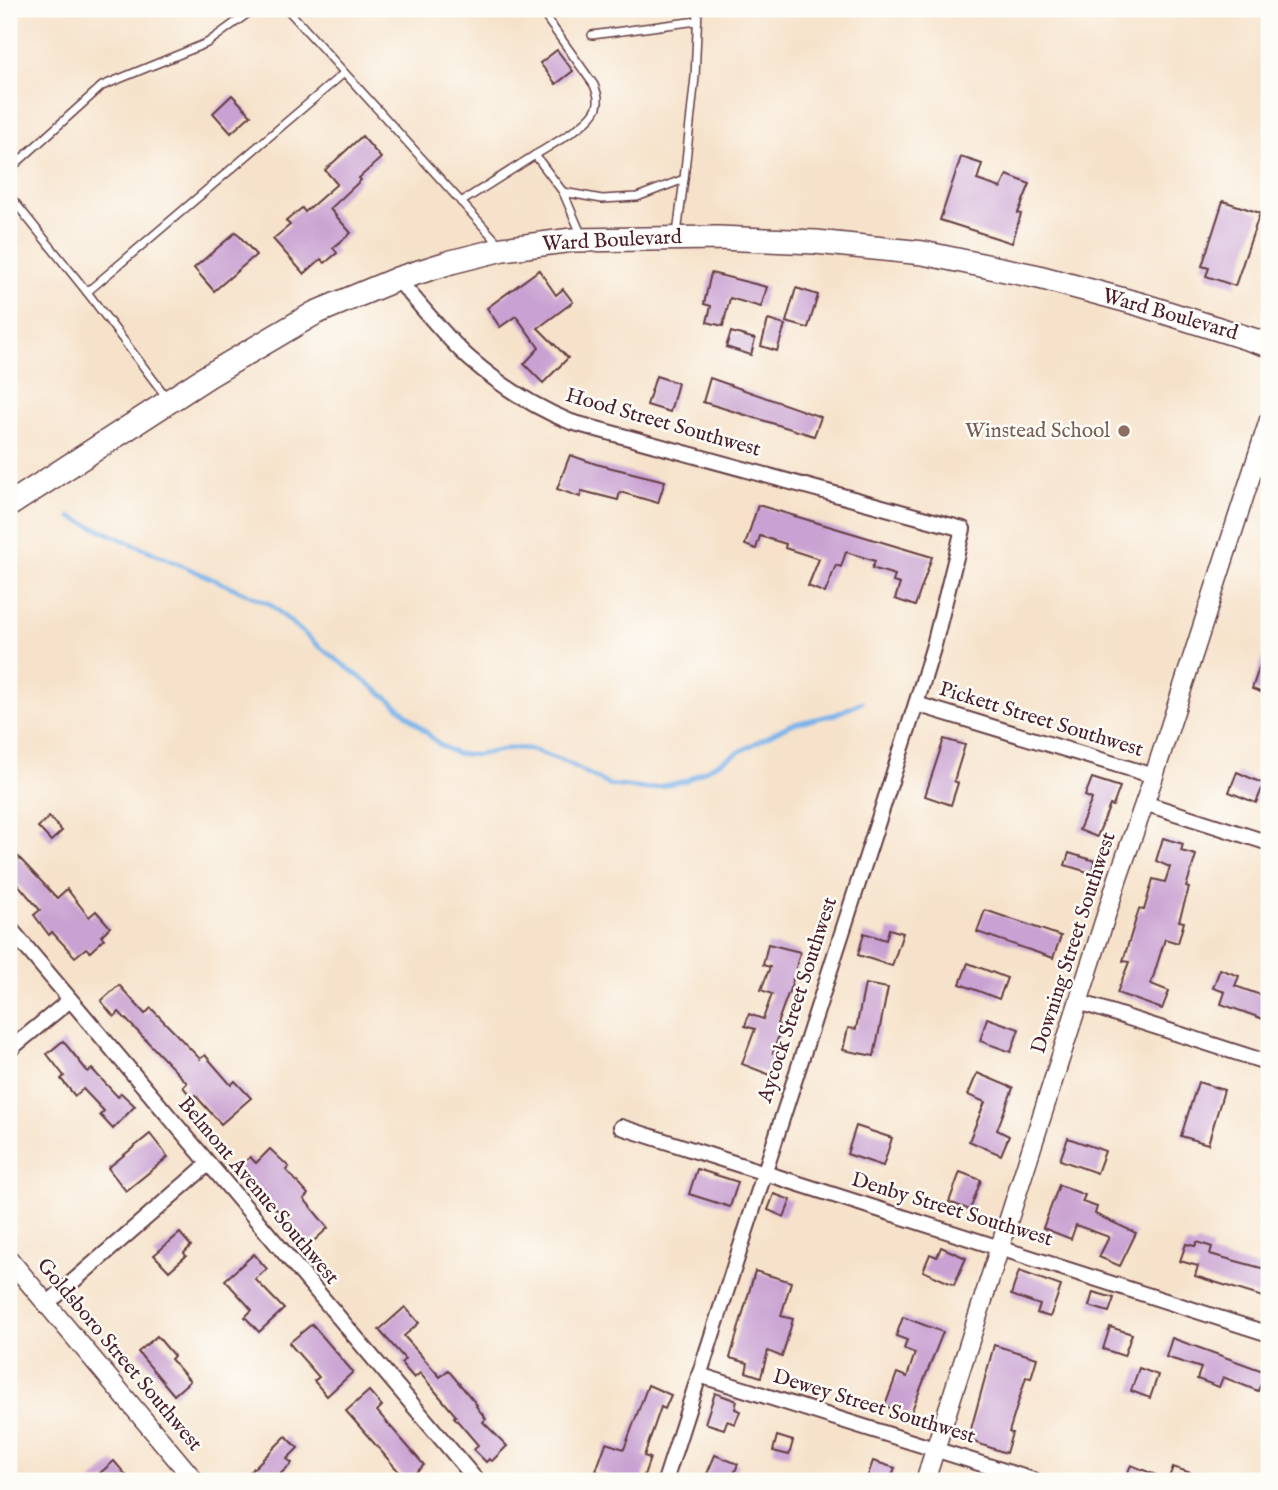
<svg xmlns="http://www.w3.org/2000/svg" width="1278" height="1490" font-family="'IM FELL English',serif">
	<rect width="100%" height="100%" fill="#fdfcf7"/>
	<filter id="ink" filterUnits="userSpaceOnUse"><feTurbulence type="fractalNoise" baseFrequency=".0143" numOctaves="2"/><feDisplacementMap in="SourceGraphic" scale="14" xChannelSelector="R" yChannelSelector="G"/><feConvolveMatrix kernelMatrix="1 2 1 2 8 2 1 2 1" color-interpolation-filters="sRGB"/></filter>
	<filter id="wash" filterUnits="userSpaceOnUse"><feTurbulence type="fractalNoise" baseFrequency=".00686" numOctaves="4" result="noise"/><feDisplacementMap in="SourceGraphic" scale="28" xChannelSelector="R" yChannelSelector="G"/><feGaussianBlur stdDeviation="1.57" result="paint"/><feColorMatrix in="noise" values="0 0 0 0 0 0 0 0 0 0 0 0 0 0 0 0 0 1.4 0 .05"/><feComposite in="paint" operator="in"/></filter>
	<g filter="url(#wash)">
		<rect width="100%" height="100%" fill="#f6e2ca"/>
		<g fill="none" stroke-linecap="round" stroke-linejoin="round">
			<g stroke="#78b2e9" stroke-width="4.5">
				<polyline points="9,426 16,435"/>
				<polyline points="71,517 270,604 316,644 393,702 440,745 457,754 477,755 513,748 530,749 568,763 609,785 648,789 685,781 789,725 836,714 862,702"/>
			</g>
		</g>
		<g id="blocks">
			<g fill="#c9a1d2">
				<polygon points="557,50 573,71 556,84 540,63"/>
				<polygon points="232,95 251,115 231,133 213,113"/>
				<polygon points="362,136 381,158 359,178 361,180 330,209 351,233 333,248 337,253 325,263 321,259 304,274 273,239 290,225 286,221 302,208 305,212 337,184 325,170"/>
				<polygon points="961,157 982,164 977,180 1001,188 1007,175 1030,184 1018,213 1021,214 1012,243 940,220"/>
				<polygon points="1223,201 1260,213 1235,286 1206,276 1209,268 1202,266"/>
				<polygon points="236,232 256,255 214,291 194,268"/>
				<polygon points="539,270 556,295 563,289 573,302 538,328 568,358 543,383 524,364 539,348 516,316 500,327 487,308"/>
				<polygon points="711,273 767,287 761,307 730,298 723,326 707,322 711,306 704,304"/>
				<polygon points="796,288 818,295 808,328 786,322"/>
				<polygon points="768,320 785,325 777,351 761,346"/>
				<polygon points="731,332 755,339 751,355 726,347"/>
				<polygon points="656,376 678,383 670,412 647,405"/>
				<polygon points="710,378 821,417 814,436 703,402"/>
				<polygon points="570,455 596,464 665,481 658,503 620,492 618,500 582,491 580,497 557,489"/>
				<polygon points="758,505 932,557 915,606 895,599 900,584 893,582 895,575 872,568 875,561 846,552 841,567 836,565 825,593 808,586 819,559 785,548 786,544 760,536 756,549 745,545"/>
				<polygon points="1267,644 1269,644 1269,695 1252,689"/>
				<polygon points="944,739 965,745 954,781 958,783 951,805 925,796"/>
				<polygon points="1237,772 1264,784 1256,803 1229,792"/>
				<polygon points="1092,778 1120,787 1113,806 1110,805 1097,837 1079,830 1092,799 1085,796"/>
				<polygon points="49,817 62,831 51,841 38,827"/>
				<polygon points="1163,838 1183,844 1181,851 1196,855 1186,887 1189,888 1179,921 1184,922 1178,943 1165,939 1151,984 1169,991 1162,1009 1117,993 1129,962 1123,961 1139,909 1144,910 1153,879 1165,882 1170,867 1156,861"/>
				<polygon points="9,847 57,898 67,889 89,917 96,911 110,927 101,936 104,939 90,952 86,948 75,957 52,932 49,935 34,915 40,910 9,874"/>
				<polygon points="1069,853 1095,861 1091,873 1065,865"/>
				<polygon points="985,910 1061,936 1053,958 977,932"/>
				<polygon points="889,929 903,933 892,966 858,955 864,933 886,940"/>
				<polygon points="768,944 800,952 792,983 777,1024 782,1026 773,1053 780,1056 773,1076 742,1064 755,1029 745,1026 749,1014 763,1019 772,994 761,990 770,967 763,965"/>
				<polygon points="968,963 1007,978 999,999 960,984"/>
				<polygon points="1220,969 1239,976 1235,986 1269,998 1269,1021 1221,1004 1225,992 1213,988"/>
				<polygon points="865,984 888,988 874,1056 843,1050 848,1028 856,1029"/>
				<polygon points="119,985 145,1014 151,1008 200,1059 205,1055 231,1085 235,1081 251,1098 221,1124 195,1095 192,1098 183,1087 187,1083 119,1012 114,1017 101,1001"/>
				<polygon points="987,1018 1019,1029 1011,1052 980,1041"/>
				<polygon points="63,1041 88,1072 92,1069 118,1097 121,1093 135,1106 113,1129 100,1115 104,1111 83,1089 75,1096 61,1079 64,1076 47,1054"/>
				<polygon points="977,1073 1013,1088 997,1130 1009,1136 1001,1155 969,1141 985,1102 968,1095"/>
				<polygon points="1198,1082 1224,1090 1208,1144 1181,1136"/>
				<polygon points="856,1126 892,1138 883,1166 847,1154"/>
				<polygon points="150,1134 168,1157 126,1191 108,1168"/>
				<polygon points="1068,1138 1105,1151 1097,1173 1060,1160"/>
				<polygon points="270,1149 289,1167 286,1170 308,1194 304,1199 328,1228 305,1249 285,1225 289,1222 237,1170 250,1157 256,1163"/>
				<polygon points="697,1169 738,1182 730,1207 689,1194"/>
				<polygon points="960,1172 981,1180 970,1210 949,1202"/>
				<polygon points="1059,1185 1085,1195 1082,1202 1097,1207 1095,1214 1136,1233 1120,1266 1099,1257 1109,1237 1076,1225 1071,1239 1043,1228"/>
				<polygon points="774,1194 791,1200 784,1217 768,1210"/>
				<polygon points="180,1233 191,1246 184,1253 186,1256 169,1271 154,1255"/>
				<polygon points="1197,1242 1212,1247 1210,1254 1269,1270 1269,1299 1195,1276 1198,1266 1180,1261 1186,1244 1195,1246"/>
				<polygon points="941,1247 966,1258 954,1285 923,1271 930,1254 937,1257"/>
				<polygon points="254,1254 267,1269 255,1279 284,1309 259,1332 245,1317 252,1310 225,1280"/>
				<polygon points="755,1271 791,1282 781,1316 793,1319 782,1357 768,1351 761,1377 746,1372 748,1363 730,1358"/>
				<polygon points="1019,1271 1061,1286 1050,1317 1037,1313 1040,1305 1011,1295"/>
				<polygon points="1093,1292 1114,1298 1109,1312 1089,1306"/>
				<polygon points="405,1307 419,1323 404,1336 440,1377 448,1370 477,1405 476,1406 486,1419 483,1422 507,1446 492,1461 489,1459 486,1462 474,1450 478,1445 454,1417 456,1416 420,1373 414,1378 401,1363 405,1359 379,1330"/>
				<polygon points="903,1317 943,1332 910,1415 885,1406 897,1373 907,1377 915,1353 904,1349 907,1340 896,1336"/>
				<polygon points="312,1324 353,1372 327,1396 314,1381 319,1377 289,1343"/>
				<polygon points="1110,1327 1132,1334 1124,1356 1103,1349"/>
				<polygon points="157,1336 174,1356 171,1359 190,1381 174,1395 138,1352"/>
				<polygon points="1172,1338 1266,1372 1258,1391 1223,1377 1219,1387 1197,1379 1201,1368 1166,1357"/>
				<polygon points="994,1345 1037,1358 1031,1378 1026,1377 1009,1432 1012,1433 1006,1453 968,1440"/>
				<polygon points="1139,1368 1158,1375 1150,1398 1131,1391"/>
				<polygon points="648,1385 671,1395 665,1409 661,1407 644,1456 650,1458 642,1481 625,1481 596,1471 606,1443 624,1449"/>
				<polygon points="369,1391 382,1406 377,1411 424,1465 407,1481 346,1411"/>
				<polygon points="715,1393 737,1401 735,1409 740,1411 735,1424 727,1421 724,1429 705,1423"/>
				<polygon points="286,1436 298,1448 287,1459 292,1463 273,1481 256,1481 248,1474"/>
				<polygon points="777,1436 793,1441 789,1455 773,1451"/>
				<polygon points="715,1455 738,1464 731,1481 704,1481"/>
				<polygon points="114,1461 131,1481 91,1481"/>
				<polygon points="873,1461 895,1468 890,1481 866,1481"/>
				<polygon points="1131,1465 1168,1480 1173,1467 1209,1479 1209,1481 1124,1481"/>
			</g>
		</g>
	</g>
	<g filter="url(#ink)">
		<use href="#blocks" fill-opacity="0" stroke="#643c43" stroke-width="2"/>
		<g fill="none" stroke-linecap="round" stroke-linejoin="round">
			<g stroke="#643c43" stroke-width="10">
				<g id="service">
					<polyline points="287,9 500,245"/>
					<polyline points="592,35 697,21"/>
					<path d="M535,155C551,145 591,124 597,107C600,99 597,93 594,85L547,19"/>
					<polyline points="9,170 102,86 207,43 254,9"/>
					<polyline points="563,192 582,236"/>
					<polyline points="9,195 87,292 344,73"/>
					<polyline points="461,202 535,155 563,192 602,199 637,197 684,179 695,77 698,9"/>
					<polyline points="677,234 684,179"/>
					<polyline points="87,292 167,398"/>
				</g>
			</g>
			<g stroke="#643c43" stroke-width="18">
				<g id="minor">
					<path d="M397,279C421,305 443,335 470,359C500,385 534,407 571,422L963,529L934,645L916,704L665,1481"/>
					<polyline points="916,704 1154,776"/>
					<polyline points="1144,803 1269,843"/>
					<polyline points="9,927 477,1481"/>
					<polyline points="1079,1002 1269,1063"/>
					<polyline points="9,1050 70,1000"/>
					<polyline points="621,1127 1269,1334"/>
					<polyline points="47,1304 208,1164"/>
					<polyline points="699,1375 1036,1481"/>
				</g>
			</g>
			<g stroke="#643c43" stroke-width="21">
				<g id="tertiary">
					<polyline points="9,1259 195,1481"/>
					<polyline points="925,1481 1118,878 1154,776 1269,420"/>
				</g>
			</g>
			<g stroke="#643c43" stroke-width="26">
				<polyline id="primary" points="9,505 208,376 315,313 397,279 451,262 503,249 572,240 718,238 816,242 923,253 1039,277 1139,304 1269,345"/>
			</g>
			<use href="#service" stroke="#fff" stroke-width="7"/>
			<use href="#minor" stroke="#fff" stroke-width="14"/>
			<use href="#tertiary" stroke="#fff" stroke-width="18"/>
			<use href="#primary" stroke="#fff" stroke-width="23"/>
		</g>
	</g>
	<circle fill="#8d6e63" stroke="#fdfcf7" stroke-width="2.5" cx="1124" cy="431" r="7"/>
	<g text-anchor="middle" dominant-baseline="central" stroke-width="5" stroke-linejoin="round" paint-order="stroke">
		<g font-size="21" fill="#4a1f2b" stroke="#fdfcf7">
			<text transform="translate(612 241) rotate(-3)">Ward Boulevard</text>
			<text transform="translate(1170 315) rotate(16)">Ward Boulevard</text>
			<text transform="translate(663 423) rotate(16)">Hood Street Southwest</text>
			<text transform="translate(1041 720) rotate(17)">Pickett Street Southwest</text>
			<text transform="translate(1074 943) rotate(-72)">Downing Street Southwest</text>
			<text transform="translate(798 1000) rotate(-72)">Aycock Street Southwest</text>
			<text transform="translate(258 1191) rotate(50)">Belmont Avenue Southwest</text>
			<text transform="translate(952 1210) rotate(17)">Denby Street Southwest</text>
			<text transform="translate(119 1355) rotate(50)">Goldsboro Street Southwest</text>
			<text transform="translate(874 1407) rotate(17)">Dewey Street Southwest</text>
		</g>
		<g font-size="21" fill="#785e54" stroke="#fdfcf7" text-anchor="end">
			<text x="1110" y="431">Winstead School</text>
		</g>
	</g>
	<rect width="1278" height="1490" fill="none" stroke="#fdfcf7" stroke-width="35"/>
</svg>
